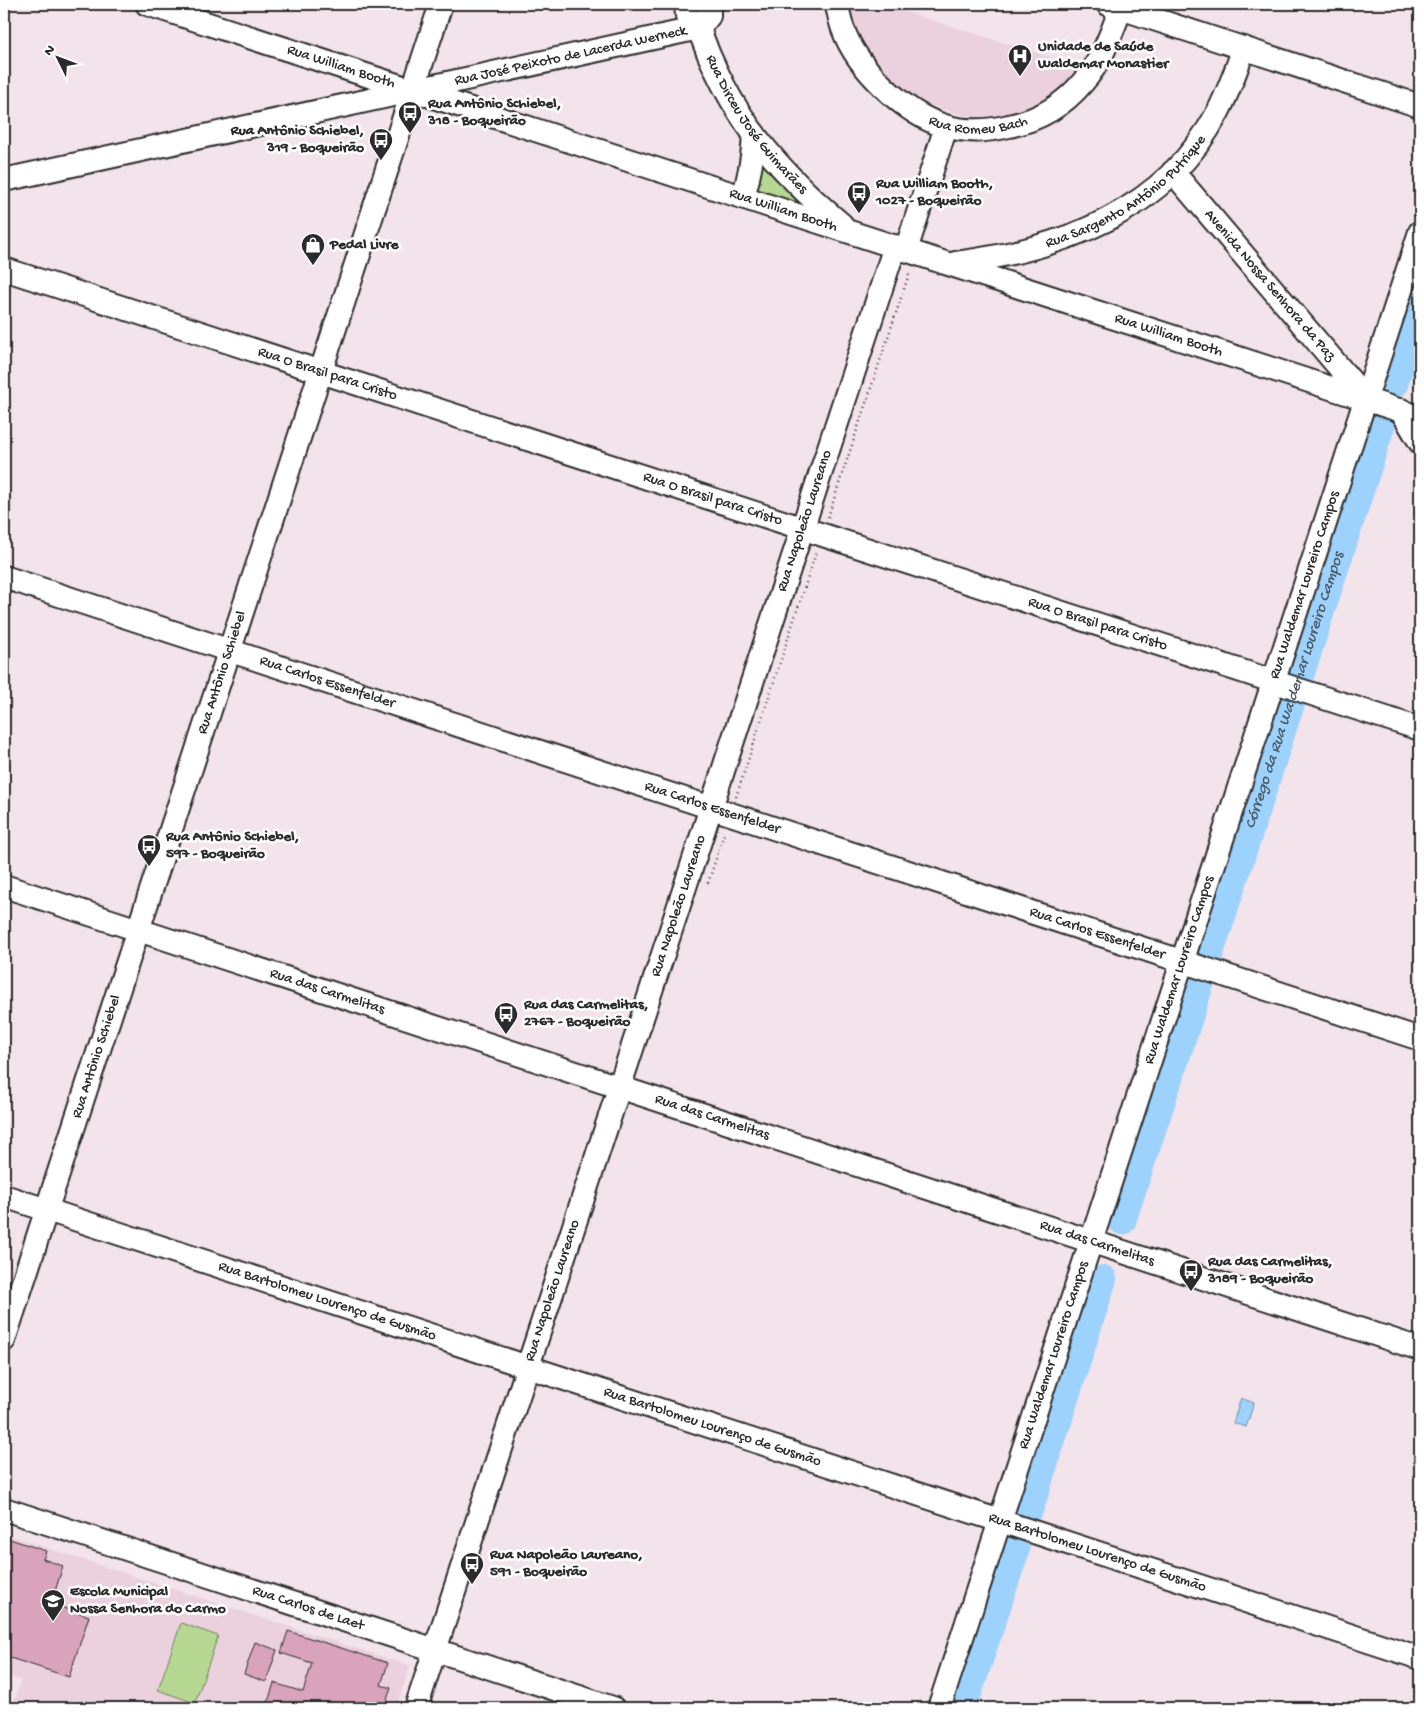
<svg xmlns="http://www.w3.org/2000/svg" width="1424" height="1712" font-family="'Gochi Hand',sans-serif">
	<rect width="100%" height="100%" fill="#f3e3eb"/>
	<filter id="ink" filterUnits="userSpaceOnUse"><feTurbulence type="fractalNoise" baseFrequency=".02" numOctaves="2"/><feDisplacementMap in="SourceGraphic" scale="10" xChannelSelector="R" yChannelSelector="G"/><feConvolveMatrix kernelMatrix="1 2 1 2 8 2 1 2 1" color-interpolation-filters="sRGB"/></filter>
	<g filter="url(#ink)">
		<g fill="#ebd0dd">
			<polygon points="848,4 880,4 1085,68 1049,102 1002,118 977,118 952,112 928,104 906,91 886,74 870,55 857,32"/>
			<polygon points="4,1534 410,1666 396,1708 12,1708 21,1680 4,1674"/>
		</g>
		<g fill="#b6d892" stroke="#70825e">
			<polygon points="760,155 815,210 754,189"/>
			<polygon points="181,1623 218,1636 195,1703 158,1690"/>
		</g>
		<polygon fill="#9dd2fc" stroke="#6f8fa8" points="1241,1398 1254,1403 1246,1427 1233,1423"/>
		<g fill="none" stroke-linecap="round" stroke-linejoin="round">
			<g stroke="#9dd2fc" stroke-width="28">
				<polyline points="1394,384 1420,305"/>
				<path id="s1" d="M1209,956L1381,426"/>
				<polyline points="1122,1221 1202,978"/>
				<polyline points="1030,1508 1103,1279"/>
				<polyline points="963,1708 1016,1549"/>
			</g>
		</g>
		<g fill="#d8a3bb" stroke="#2b2b2b">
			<polygon points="4,1537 46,1551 43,1559 63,1566 51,1604 89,1616 69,1677 4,1656"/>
			<polygon points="288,1631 388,1663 381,1685 391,1688 384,1708 288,1708 268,1702 274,1683 303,1692 312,1663 281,1653"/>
			<polygon points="255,1642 277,1650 266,1682 244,1674"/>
		</g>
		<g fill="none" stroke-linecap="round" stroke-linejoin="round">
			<g stroke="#2b2b2b" stroke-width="26">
				<g id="minor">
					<path id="s2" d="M147,4L1420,417"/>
					<path id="s3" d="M686,4L687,16C702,31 701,36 709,55C717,73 726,92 737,109C764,153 802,191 841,224"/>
					<path id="s4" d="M836,4C839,12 840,21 843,29C857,68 906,115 945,126C965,132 989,131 1009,126C1038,120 1064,105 1083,82C1102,61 1111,34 1121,8"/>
					<polyline points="1108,4 1420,106"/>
					<polyline points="699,28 709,16 709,4"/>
					<path id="s5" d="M1173,172L1366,399"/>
					<path id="s6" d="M4,180L699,28"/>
					<path d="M743,197C750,175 753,157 754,134"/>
					<polyline points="906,250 946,127"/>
					<path id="s7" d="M956,263C1062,249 1165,212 1218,112C1229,91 1236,70 1244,48"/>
					<path id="s8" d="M4,269L1420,729"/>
					<polyline points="1401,410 1420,442"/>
					<path id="s9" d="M4,577L1420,1039"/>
					<path id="s10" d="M4,886L1420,1349"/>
					<path id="s11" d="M4,1196L1420,1658"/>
					<path id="s12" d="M4,1340L441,4"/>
					<path id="s13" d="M4,1509L613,1708"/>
					<path id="s14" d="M416,1708L895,246"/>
					<path id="s15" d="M939,1708L1420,232"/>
				</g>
			</g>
			<g stroke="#2b2b2b" stroke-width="2.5" stroke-dasharray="1 4" stroke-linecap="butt">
				<polyline points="828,517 910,271"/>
				<polyline points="736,797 816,553"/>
				<polyline points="708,883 725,831"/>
			</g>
			<use href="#minor" stroke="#fff" stroke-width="22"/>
		</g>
	</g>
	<defs>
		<g id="hospital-pin" transform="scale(1.25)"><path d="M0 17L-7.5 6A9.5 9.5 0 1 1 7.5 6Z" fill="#2b2b2b" stroke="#fff"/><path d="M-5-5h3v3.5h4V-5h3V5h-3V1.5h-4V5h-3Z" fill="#fff"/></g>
		<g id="bus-pin" transform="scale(1.25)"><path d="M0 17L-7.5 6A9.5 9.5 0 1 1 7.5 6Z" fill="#2b2b2b" stroke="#fff"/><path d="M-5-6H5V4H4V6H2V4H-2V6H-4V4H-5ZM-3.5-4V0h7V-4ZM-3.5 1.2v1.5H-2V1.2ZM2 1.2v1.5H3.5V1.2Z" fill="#fff"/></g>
		<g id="shop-pin" transform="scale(1.25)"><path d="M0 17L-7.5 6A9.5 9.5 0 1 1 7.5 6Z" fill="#2b2b2b" stroke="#fff"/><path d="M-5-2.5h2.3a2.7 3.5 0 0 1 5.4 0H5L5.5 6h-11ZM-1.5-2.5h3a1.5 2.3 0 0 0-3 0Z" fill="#fff"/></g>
		<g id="school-pin" transform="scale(1.25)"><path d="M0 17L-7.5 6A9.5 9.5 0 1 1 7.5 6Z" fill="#2b2b2b" stroke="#fff"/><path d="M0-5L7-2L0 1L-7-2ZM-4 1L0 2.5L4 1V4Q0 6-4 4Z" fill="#fff"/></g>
	</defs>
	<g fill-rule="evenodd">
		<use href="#hospital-pin" x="1020" y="56"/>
		<use href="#bus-pin" x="410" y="113"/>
		<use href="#bus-pin" x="381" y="140"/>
		<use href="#bus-pin" x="859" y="193"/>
		<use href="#shop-pin" x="313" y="245"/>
		<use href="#bus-pin" x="149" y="846"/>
		<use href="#bus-pin" x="506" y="1014"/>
		<use href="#bus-pin" x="1191" y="1271"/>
		<use href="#bus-pin" x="472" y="1564"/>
		<use href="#school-pin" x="53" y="1601"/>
	</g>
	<g text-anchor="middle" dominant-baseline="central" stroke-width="5" stroke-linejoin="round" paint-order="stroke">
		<g font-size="15" font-weight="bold" fill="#2b2b2b" stroke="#fff" text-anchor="start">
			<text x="1038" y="47">Unidade de Saúde<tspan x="1038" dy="17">Waldemar Monastier</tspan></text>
			<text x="428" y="104">Rua Antônio Schiebel,<tspan x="428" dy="17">318 - Boqueirão</tspan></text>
			<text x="364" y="131" text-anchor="end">Rua Antônio Schiebel,<tspan x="364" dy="17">319 - Boqueirão</tspan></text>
			<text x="876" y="184">Rua William Booth,<tspan x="876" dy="17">1027 - Boqueirão</tspan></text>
			<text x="330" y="245">Pedal Livre</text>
			<text x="166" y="837">Rua Antônio Schiebel,<tspan x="166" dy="17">597 - Boqueirão</tspan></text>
			<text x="524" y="1005">Rua das Carmelitas,<tspan x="524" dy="17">2767 - Boqueirão</tspan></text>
			<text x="1208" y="1262">Rua das Carmelitas,<tspan x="1208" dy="17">3189 - Boqueirão</tspan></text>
			<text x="490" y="1555">Rua Napoleão Laureano,<tspan x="490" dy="17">591 - Boqueirão</tspan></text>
			<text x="70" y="1592">Escola Municipal<tspan x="70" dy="17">Nossa Senhora do Carmo</tspan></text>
		</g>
		<g font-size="15" fill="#2b2b2b" stroke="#fff">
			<text stroke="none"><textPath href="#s6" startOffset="580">Rua José Peixoto de Lacerda Werneck</textPath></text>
			<text stroke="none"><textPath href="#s2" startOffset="204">Rua William Booth</textPath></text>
			<text stroke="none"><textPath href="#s4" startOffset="204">Rua Romeu Bach</textPath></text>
			<text stroke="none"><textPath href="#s3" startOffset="142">Rua Dirceu José Guimarães</textPath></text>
			<text stroke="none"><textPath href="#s7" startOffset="189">Rua Sargento Antônio Putrique</textPath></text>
			<text stroke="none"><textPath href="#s2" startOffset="669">Rua William Booth</textPath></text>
			<text stroke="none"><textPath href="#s5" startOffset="149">Avenida Nossa Senhora da Paz</textPath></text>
			<text stroke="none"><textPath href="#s2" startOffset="1074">Rua William Booth</textPath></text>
			<text stroke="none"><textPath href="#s8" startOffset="340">Rua O Brasil para Cristo</textPath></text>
			<text stroke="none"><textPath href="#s8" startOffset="745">Rua O Brasil para Cristo</textPath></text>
			<text stroke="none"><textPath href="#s14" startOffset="1249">Rua Napoleão Laureano</textPath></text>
			<text stroke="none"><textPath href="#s15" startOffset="1181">Rua Waldemar Loureiro Campos</textPath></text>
			<text stroke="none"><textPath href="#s8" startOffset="1150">Rua O Brasil para Cristo</textPath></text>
			<text stroke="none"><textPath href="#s12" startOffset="702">Rua Antônio Schiebel</textPath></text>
			<text stroke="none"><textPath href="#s9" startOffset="340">Rua Carlos Essenfelder</textPath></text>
			<text stroke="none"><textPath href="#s9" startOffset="745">Rua Carlos Essenfelder</textPath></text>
			<text stroke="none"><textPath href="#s14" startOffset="844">Rua Napoleão Laureano</textPath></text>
			<text stroke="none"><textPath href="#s9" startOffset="1150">Rua Carlos Essenfelder</textPath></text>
			<text stroke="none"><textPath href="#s15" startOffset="776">Rua Waldemar Loureiro Campos</textPath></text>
			<text stroke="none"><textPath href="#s10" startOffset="340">Rua das Carmelitas</textPath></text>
			<text stroke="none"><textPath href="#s12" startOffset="298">Rua Antônio Schiebel</textPath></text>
			<text stroke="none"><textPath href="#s10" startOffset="745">Rua das Carmelitas</textPath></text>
			<text stroke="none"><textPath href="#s10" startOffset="1150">Rua das Carmelitas</textPath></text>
			<text stroke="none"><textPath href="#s14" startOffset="439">Rua Napoleão Laureano</textPath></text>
			<text stroke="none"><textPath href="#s11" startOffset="340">Rua Bartolomeu Lourenço de Gusmão</textPath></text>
			<text stroke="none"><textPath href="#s15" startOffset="371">Rua Waldemar Loureiro Campos</textPath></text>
			<text stroke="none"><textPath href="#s11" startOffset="745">Rua Bartolomeu Lourenço de Gusmão</textPath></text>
			<text stroke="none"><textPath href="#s11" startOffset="1150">Rua Bartolomeu Lourenço de Gusmão</textPath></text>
			<text stroke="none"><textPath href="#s13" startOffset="320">Rua Carlos de Laet</textPath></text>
		</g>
		<g font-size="16" font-style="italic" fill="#4d5d6a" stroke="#fff">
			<text stroke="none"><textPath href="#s1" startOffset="279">Córrego da Rua Waldemar Loureiro Campos</textPath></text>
		</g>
	</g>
	<rect width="1424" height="1712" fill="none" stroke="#fff" stroke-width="20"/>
	<rect x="10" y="10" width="1404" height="1692" fill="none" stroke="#2b2b2b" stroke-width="2" filter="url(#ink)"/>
	<g transform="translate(58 58) rotate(312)" stroke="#ffffff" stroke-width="4" paint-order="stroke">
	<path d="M0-4L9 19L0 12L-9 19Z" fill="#2b2b2b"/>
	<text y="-8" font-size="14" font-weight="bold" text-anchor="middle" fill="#2b2b2b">N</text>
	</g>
</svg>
